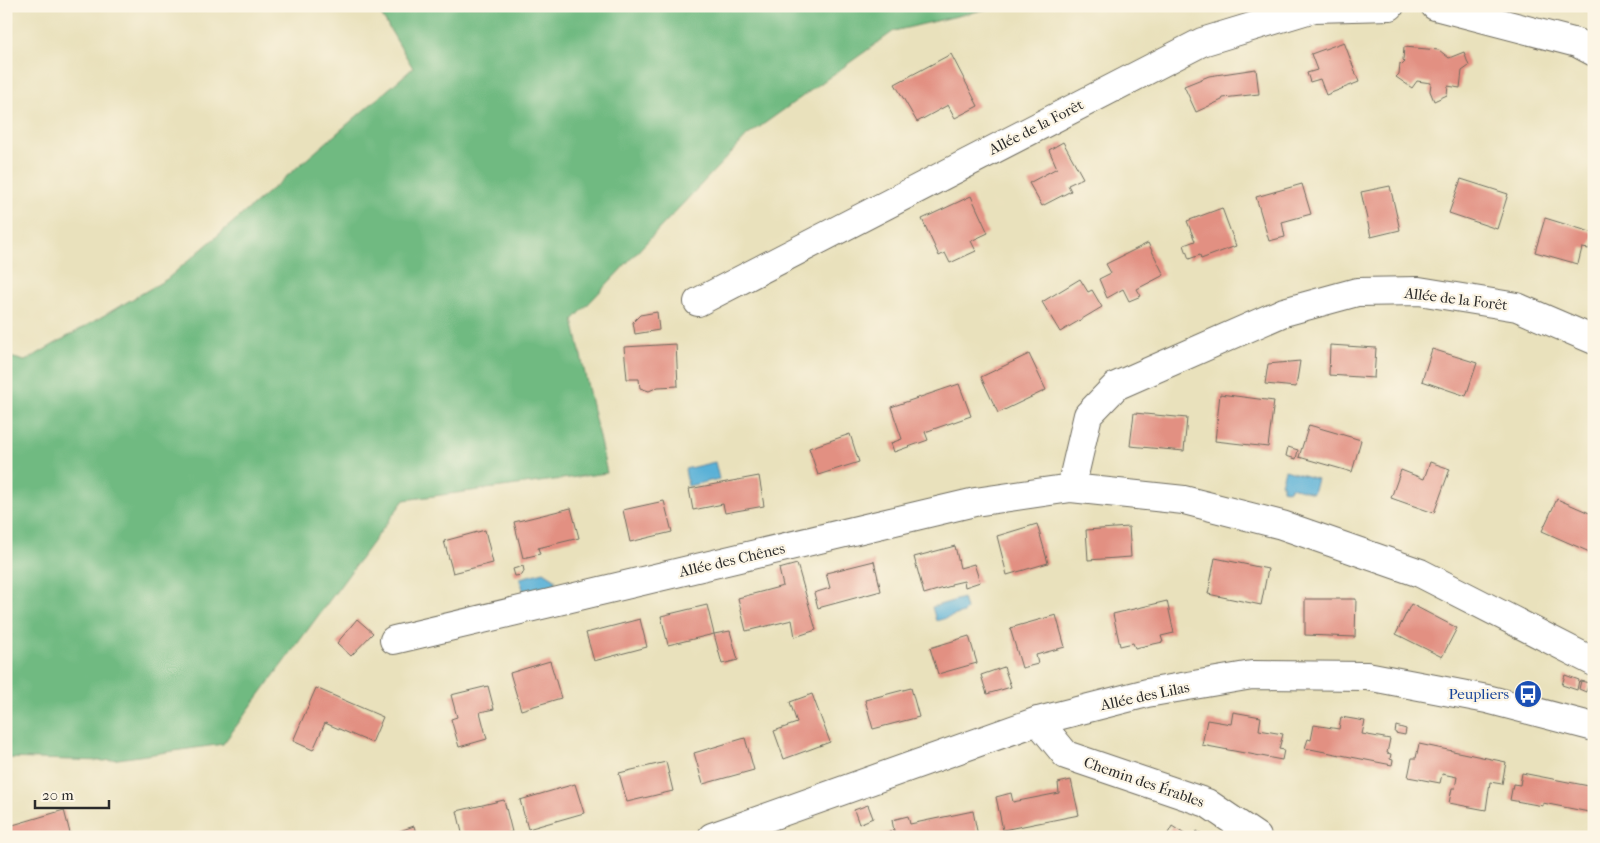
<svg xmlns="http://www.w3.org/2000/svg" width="1600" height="843" font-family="'IM FELL French Canon',serif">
	<rect width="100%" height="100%" fill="#fcf5e5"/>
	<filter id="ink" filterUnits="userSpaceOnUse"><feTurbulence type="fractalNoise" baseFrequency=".02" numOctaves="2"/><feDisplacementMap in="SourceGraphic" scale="10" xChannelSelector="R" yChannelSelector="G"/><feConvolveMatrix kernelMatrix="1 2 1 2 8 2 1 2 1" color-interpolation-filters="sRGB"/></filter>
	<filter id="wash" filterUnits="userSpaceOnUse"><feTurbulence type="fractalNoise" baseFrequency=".0096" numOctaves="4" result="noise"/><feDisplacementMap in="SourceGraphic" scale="20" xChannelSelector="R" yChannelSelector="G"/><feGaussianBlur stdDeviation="1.12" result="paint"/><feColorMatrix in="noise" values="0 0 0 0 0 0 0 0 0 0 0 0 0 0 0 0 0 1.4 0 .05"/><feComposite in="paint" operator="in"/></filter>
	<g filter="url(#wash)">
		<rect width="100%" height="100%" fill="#e9e1bc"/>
		<polygon fill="#6fba81" stroke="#4d7256" points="376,6 987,6 987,9 894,31 747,136 573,320 607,473 404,500 223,744 104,761 6,758 6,356 25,361 167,279 413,68"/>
		<g fill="#5ab1d7" stroke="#426e81">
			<polygon points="715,462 719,479 688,486 685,469"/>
			<polygon points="1285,470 1317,479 1313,493 1291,487 1288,491 1283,489 1283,484 1281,484"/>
			<polygon points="544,572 555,579 555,586 524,593 520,578"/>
			<polygon points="963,598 966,609 963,613 936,621 932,607"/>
		</g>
		<g id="blocks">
			<g fill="#e29082">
				<polygon points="1344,42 1359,82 1326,95 1320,79 1310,82 1307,73 1317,70 1311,54"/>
				<polygon points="1404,47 1439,50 1449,58 1464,52 1469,66 1462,71 1460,88 1448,86 1447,95 1434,101 1430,91 1431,83 1417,81 1412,88 1396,77 1399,74 1400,63 1402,65 1405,62 1403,60"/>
				<polygon points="951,54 978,106 955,118 948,105 917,122 895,84"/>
				<polygon points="1256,69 1259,94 1223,98 1222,100 1196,112 1184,86 1209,76"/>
				<polygon points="1063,142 1083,178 1068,185 1071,191 1042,206 1029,183 1057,168 1049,150"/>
				<polygon points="1461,179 1508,194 1497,229 1449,213"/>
				<polygon points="1302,184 1311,214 1282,222 1285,237 1269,241 1256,197"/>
				<polygon points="1390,186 1400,230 1371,237 1361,192"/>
				<polygon points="971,196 988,233 971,241 976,251 950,263 945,253 939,256 922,219"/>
				<polygon points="1222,208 1236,246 1201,259 1200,255 1189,259 1184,245 1195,241 1187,221"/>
				<polygon points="1545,218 1594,233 1589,249 1582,248 1578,264 1535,252"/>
				<polygon points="1148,243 1164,275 1137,289 1141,296 1129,301 1123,289 1107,298 1099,279 1111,273 1106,264"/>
				<polygon points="1080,279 1088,292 1092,290 1102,307 1060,332 1042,302"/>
				<polygon points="657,312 659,330 635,334 633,322 640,315"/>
				<polygon points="676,344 678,386 658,387 649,391 640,388 639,379 627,379 624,347"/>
				<polygon points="1330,345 1376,348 1374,378 1329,375"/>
				<polygon points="1432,349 1477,363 1466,396 1422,381"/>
				<polygon points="1029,354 1046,390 998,413 981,377"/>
				<polygon points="1300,361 1296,387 1265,384 1268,364"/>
				<polygon points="959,384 971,416 925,432 928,440 894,452 891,443 902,439 891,407"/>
				<polygon points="1220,394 1274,401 1268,447 1215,441"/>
				<polygon points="1594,397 1594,407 1589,402"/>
				<polygon points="1134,413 1187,418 1184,451 1130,446"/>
				<polygon points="1309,425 1361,440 1352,472 1299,457"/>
				<polygon points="850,434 859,462 818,475 809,448"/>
				<polygon points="1288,447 1298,450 1296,459 1286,456"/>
				<polygon points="1430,462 1450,469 1434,513 1391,498 1401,470 1424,479"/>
				<polygon points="759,476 764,506 725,513 723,504 693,510 689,489"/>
				<polygon points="1557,499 1594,515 1594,554 1542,531"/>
				<polygon points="664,501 672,532 630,542 623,510"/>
				<polygon points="571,508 579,538 538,548 540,554 523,558 514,522"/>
				<polygon points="1037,524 1048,563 1007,575 997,536"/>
				<polygon points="1129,527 1131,557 1088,560 1086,530"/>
				<polygon points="485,530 493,563 453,573 444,541"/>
				<polygon points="955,546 960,568 974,564 980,582 965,587 964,581 951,584 951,586 924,594 914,557"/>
				<polygon points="1215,558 1268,569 1261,605 1208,594"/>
				<polygon points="874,561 881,591 818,608 814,593 830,588 826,573"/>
				<polygon points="797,564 816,630 795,637 792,620 746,631 738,598 783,586 779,569"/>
				<polygon points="523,566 524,571 522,575 515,576 513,569"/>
				<polygon points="1305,599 1356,599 1355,637 1305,635"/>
				<polygon points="1167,601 1174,633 1161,636 1163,642 1135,648 1133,643 1120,646 1113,614"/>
				<polygon points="1411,604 1457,628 1442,657 1396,634"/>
				<polygon points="707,605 714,634 668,645 661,616"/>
				<polygon points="1056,615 1065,647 1036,655 1038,664 1022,668 1010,628"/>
				<polygon points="357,619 373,633 351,656 337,643"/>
				<polygon points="640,619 647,647 594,661 586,633"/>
				<polygon points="730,631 738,660 722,664 714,634"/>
				<polygon points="969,636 977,663 938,674 930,648"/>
				<polygon points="550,661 561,698 521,710 510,673"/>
				<polygon points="1004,667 1011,687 987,694 981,675"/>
				<polygon points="1565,675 1579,680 1577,690 1562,685"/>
				<polygon points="1581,681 1589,683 1586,692 1579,689"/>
				<polygon points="488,686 494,709 480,712 487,739 459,747 451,719 457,717 451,695"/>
				<polygon points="316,688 383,717 372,743 325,723 313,750 293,741"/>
				<polygon points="911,688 919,717 873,729 865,700"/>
				<polygon points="812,694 830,742 784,759 774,731 797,723 790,702"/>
				<polygon points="1233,712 1261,717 1259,730 1283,734 1279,749 1284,750 1282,760 1202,745 1207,720 1231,724"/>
				<polygon points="1341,717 1365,721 1362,734 1390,739 1387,753 1391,754 1390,759 1393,760 1392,765 1305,748 1308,739 1311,740 1314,725 1339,729"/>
				<polygon points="1396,726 1406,729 1405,735 1395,733"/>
				<polygon points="745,738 754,770 703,784 694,753"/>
				<polygon points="1419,744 1506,762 1502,784 1490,782 1486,810 1449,803 1452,788 1455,788 1457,777 1442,774 1440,783 1408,777 1412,758 1416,758"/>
				<polygon points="666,762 673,791 627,802 619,773"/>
				<polygon points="1522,773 1594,787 1594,813 1543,803 1543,806 1510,800 1513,784 1520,785"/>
				<polygon points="1071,780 1079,815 1003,830 996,797 1011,793 1013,802 1059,793 1058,783"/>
				<polygon points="575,784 584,813 528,829 520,800"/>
				<polygon points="504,800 512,832 492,837 463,837 457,811"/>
				<polygon points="868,805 873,818 859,824 854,810"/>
				<polygon points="64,810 71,837 7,837 6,827"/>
				<polygon points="973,811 978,836 876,837 876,835 894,831 892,820 908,816 910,824"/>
				<polygon points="414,826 417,837 398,837 397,832"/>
				<polygon points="1172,826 1189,837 1166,837"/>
				<polygon points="1197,831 1207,837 1193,837"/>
			</g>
		</g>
	</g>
	<g filter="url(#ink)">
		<use href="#blocks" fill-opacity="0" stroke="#6e6b5e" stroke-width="1"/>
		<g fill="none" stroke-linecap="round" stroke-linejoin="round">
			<g stroke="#6e6b5e" stroke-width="30">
				<g id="minor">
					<polyline points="1435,6 1577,43 1594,52"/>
					<polyline points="698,302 1202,42 1314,8 1390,6"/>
					<polyline points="1071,488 1088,415 1116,386 1284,312 1357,292 1419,291 1517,307 1594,340"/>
					<polyline points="394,640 975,502 1071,488 1184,500 1282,525 1420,573 1594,662"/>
					<polyline points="1038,721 1066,755 1207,803 1257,837"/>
					<polyline points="712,837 1038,721 1147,693 1252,675 1367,676 1487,699 1594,727"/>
				</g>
			</g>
			<use href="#minor" stroke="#fff" stroke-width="28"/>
		</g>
	</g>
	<defs>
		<g id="bus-disc" transform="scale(1.4375)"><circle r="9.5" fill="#1a4fb4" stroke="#fcf5e5"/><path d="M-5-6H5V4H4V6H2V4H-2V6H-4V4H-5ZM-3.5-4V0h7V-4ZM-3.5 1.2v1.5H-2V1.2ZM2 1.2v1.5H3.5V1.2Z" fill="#fff"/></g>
	</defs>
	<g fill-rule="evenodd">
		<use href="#bus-disc" x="1528" y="694"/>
	</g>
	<g text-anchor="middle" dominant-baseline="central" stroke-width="4.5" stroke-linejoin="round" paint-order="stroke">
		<g font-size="15" fill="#2b2b2b" stroke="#fcf5e5">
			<text transform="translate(1036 127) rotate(-27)">Allée de la Forêt</text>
			<text transform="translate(1456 299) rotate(7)">Allée de la Forêt</text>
			<text transform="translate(732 560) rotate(-13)">Allée des Chênes</text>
			<text transform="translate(1145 696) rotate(-12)">Allée des Lilas</text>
			<text transform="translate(1144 782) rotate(19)">Chemin des Érables</text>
		</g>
		<g font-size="15" fill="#164399" stroke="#fcf5e5" text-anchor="end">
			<text x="1509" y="694">Peupliers</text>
		</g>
	</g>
	<rect width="1600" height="843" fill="none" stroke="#fcf5e5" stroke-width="25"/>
	<path d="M35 800v8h74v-8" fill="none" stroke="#2b2b2b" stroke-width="2.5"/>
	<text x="42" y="800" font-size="15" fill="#2b2b2b" stroke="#fcf5e5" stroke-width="4" paint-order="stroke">20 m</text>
</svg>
